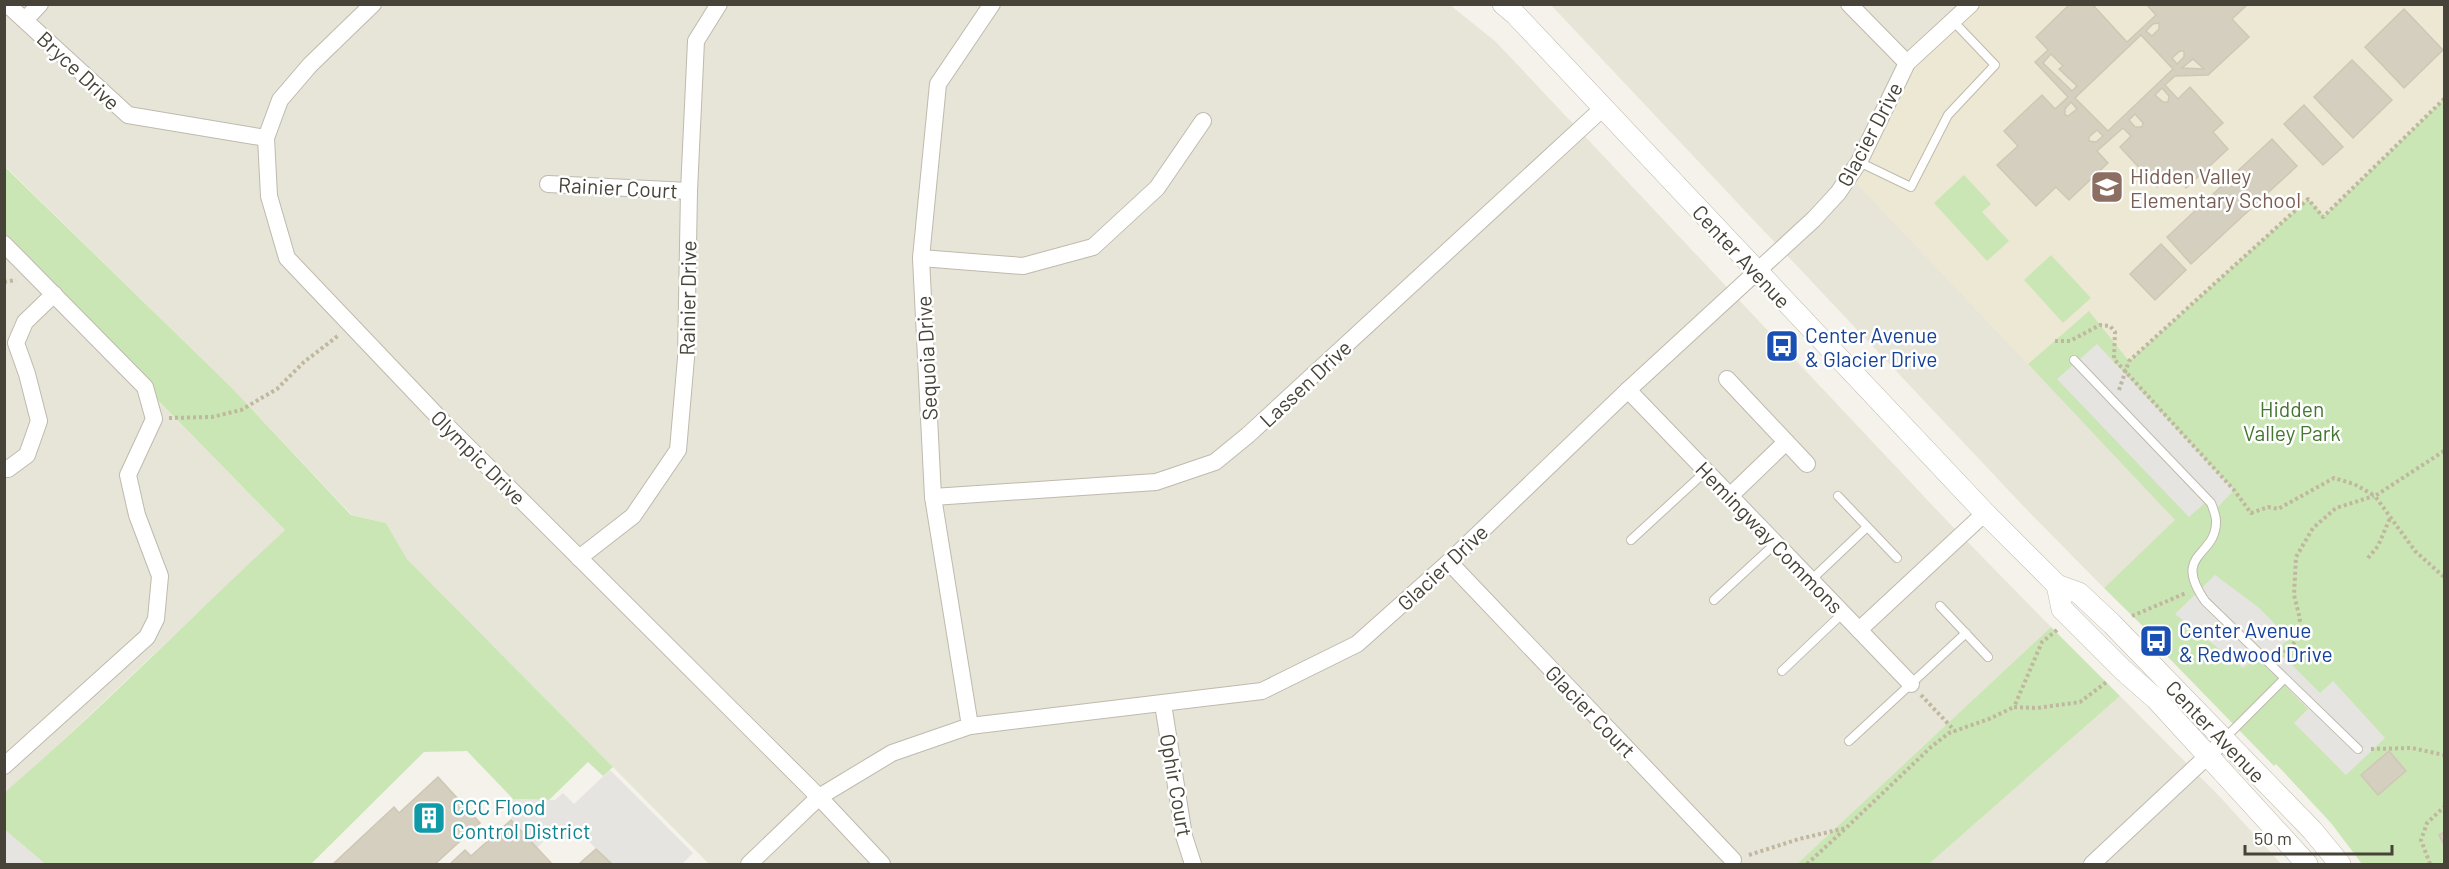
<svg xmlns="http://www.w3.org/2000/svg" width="2449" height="869" font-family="Barlow,sans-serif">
	<rect width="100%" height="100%" fill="#f4f2ea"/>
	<g fill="#e7e4d8">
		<polygon points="4,5 1450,5 1496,42 1949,523 2051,627 1797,864 709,864 407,559 386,523 352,515 232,388 5,166"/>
		<polygon points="1551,5 1971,5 1850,176 2176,520 2104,588 2029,512"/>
		<polygon points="4,244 285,530 41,761 5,792"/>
		<polygon points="2120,696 2221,798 2281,864 1929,864"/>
	</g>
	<polygon fill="#ece8d4" points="1971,5 2444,5 2444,99 2323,217 2307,200 2129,361 2089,312 2028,364 1850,176 1907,63"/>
	<g fill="#cbe6b5">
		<polygon points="2444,99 2444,864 2362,864 2331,823 2276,764 2274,766 2167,656 2169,652 2104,588 2175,520 2028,364 2089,311 2129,361 2308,199 2324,216"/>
		<path d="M4,166L232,388L351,515L386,523L407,559L613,767L603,776L588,762L549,800L513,799L467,751L424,752L311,864H45L5,830V792C102,709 191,617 285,530L5,244Z"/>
		<polygon points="1964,175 1991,204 1982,212 2009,241 1987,261 1934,203"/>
		<polygon points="2051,255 2091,298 2063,323 2024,280"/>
		<polygon points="2051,627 2120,696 1929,864 1797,864"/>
	</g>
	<g fill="#e6e4e1">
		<polygon points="2097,344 2234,490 2217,508 2208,500 2189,517 2057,379"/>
		<polygon points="2215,575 2258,607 2275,624 2287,640 2277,650 2320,693 2333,681 2385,738 2346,775 2294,723 2308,709 2257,658 2243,668 2175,614"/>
		<polygon points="610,770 693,853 682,864 612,864 577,830 562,841 552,832 537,848 511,820 513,799 555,800 563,793 574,804"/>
		<polygon points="4,830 5,830 45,864 5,864"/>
	</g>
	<g fill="#d5cfc0" stroke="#cfc7b3" stroke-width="1.5" fill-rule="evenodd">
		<path d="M2070,4H2092L2127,42L2156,15L2146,4L2247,5L2232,19L2249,37L2208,75L2175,76L2165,85L2178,99L2190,87L2223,123L2213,132L2228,149L2186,188L2173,173L2157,187L2120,147L2131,136L2123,128L2097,151L2108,163L2069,200L2056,187L2036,206L1997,165L2018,146L2004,131L2042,95L2055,109L2068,97L2035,62L2048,50L2036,37ZM2159,23V29L2152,36L2146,31L2153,24ZM2141,35L2173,69L2108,131L2075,98ZM2180,51H2184V57L2177,64L2172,58ZM2051,54L2063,66L2059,69L2077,86L2072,91L2043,63ZM2193,59L2204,69L2182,68ZM2162,88L2169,96L2168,102H2163L2155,95ZM2071,102L2077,109L2068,116L2065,115V109ZM2135,114L2143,123L2142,127H2135L2129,120ZM2097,130L2103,136L2096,142L2089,141V137Z"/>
		<polygon points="2404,9 2443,50 2404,88 2365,47"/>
		<polygon points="2352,60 2392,100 2353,138 2314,97"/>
		<polygon points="2304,105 2343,147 2323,165 2284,124"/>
		<polygon points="2272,139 2297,166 2191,264 2167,237"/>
		<polygon points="2161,244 2186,270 2155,300 2130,274"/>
		<polygon points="2389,751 2406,771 2378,795 2361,775"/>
		<polygon points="438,777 480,823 435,864 333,864 394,807 399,813"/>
		<polygon points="511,820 552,864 450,864 465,850 471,856"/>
		<polygon points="2444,832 2444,845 2439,835"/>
		<polygon points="596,849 612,864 579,864"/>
	</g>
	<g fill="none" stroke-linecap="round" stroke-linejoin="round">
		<g stroke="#bfbaad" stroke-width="10">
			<g id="service">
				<polyline points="1859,162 1911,187 1948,115 1995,65 1953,21"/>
				<path d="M2074,360L2211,503C2213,508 2216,516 2216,521C2217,557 2171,552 2205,601L2358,749"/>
				<polyline points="1838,496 1897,558"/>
				<polyline points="1631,540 1706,471"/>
				<polyline points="1811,580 1867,527"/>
				<polyline points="1714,600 1776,543"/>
				<polyline points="1940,606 1988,657"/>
				<polyline points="1782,671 1843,613"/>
				<polyline points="2225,738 2284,679"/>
				<polyline points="1849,741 1966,633"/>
			</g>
		</g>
		<g stroke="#bfbaad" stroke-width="18">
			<g id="minor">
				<polyline points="7,4 128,115 266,138"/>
				<polyline points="373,4 310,65 280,100 266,138 269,196 287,258 446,425 819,797 882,864"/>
				<polyline points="1849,4 1907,63"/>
				<polyline points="25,20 40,4"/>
				<polyline points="548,184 689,191"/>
				<polyline points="4,244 145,387 154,419 128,475 137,515 160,576 156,619 147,637 4,766"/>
				<polyline points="921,258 1023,266 1093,247 1157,188 1203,121"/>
				<polyline points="1727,379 1807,464"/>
				<polyline points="1628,390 1911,684"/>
				<polyline points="4,468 8,469 27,455 39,421 27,374 16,343 25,322 54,294"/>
				<polyline points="1730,496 1786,442"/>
				<polyline points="933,497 1156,482 1215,462 1248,435 1603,108"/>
				<polyline points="579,558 633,516 678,450 686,358 689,191 696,41 719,4"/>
				<polyline points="1449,562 1733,860"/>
				<polyline points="1859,630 1985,513"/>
				<polyline points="1163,704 1184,836 1193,864"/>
				<polyline points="970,726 933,497 921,258 938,84 992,4"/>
				<polyline points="749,864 819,797 892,753 970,726 1262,691 1357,644 1449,562 1628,390 1814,219 1838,193 1859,162 1907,63 1971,4"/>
				<polyline points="2092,864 2215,749"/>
			</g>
		</g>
		<g stroke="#bfbaad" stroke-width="22">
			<g id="tertiary">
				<polyline points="1503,4 1515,14 1985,513 2057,585 2079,593 2112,624 2312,830 2340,864"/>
				<polyline points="2057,585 2062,609 2123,670 2156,699 2307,864"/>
			</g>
		</g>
		<g stroke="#c0b79f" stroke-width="4" stroke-dasharray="3 3" stroke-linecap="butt">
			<polyline points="4,282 16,280"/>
			<polyline points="2055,341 2070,341 2100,325 2110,326 2115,332 2114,359 2234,490 2251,513 2268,507 2278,509 2334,478 2354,484 2375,496"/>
			<polyline points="2119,390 2129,361 2308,199 2323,217 2444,99"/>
			<polyline points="169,418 212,417 241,410 277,389 304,362 339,335"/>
			<polyline points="2444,451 2375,496 2415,551 2444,577"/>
			<polyline points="2368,558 2378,546 2390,518"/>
			<polyline points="2132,616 2186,593"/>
			<polyline points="2057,630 2042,642 2014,707 2037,708 2080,702 2108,681"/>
			<polyline points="2280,657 2296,641 2300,619 2294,595 2296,557 2313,528 2336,508 2374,496"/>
			<polyline points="1921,695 1955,731"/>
			<polyline points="2371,749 2412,748 2444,755"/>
			<polyline points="1749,855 1799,839 1846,828 1931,747 1949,733 1989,719 2014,707"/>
			<polyline points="1807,864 1845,829"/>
			<polyline points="2430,864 2421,840 2427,823 2444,807"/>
		</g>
		<use href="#service" stroke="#fff" stroke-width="8"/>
		<use href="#minor" stroke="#fff" stroke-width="16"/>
		<use href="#tertiary" stroke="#fff" stroke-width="21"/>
	</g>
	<defs>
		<g id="school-square" transform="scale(1.725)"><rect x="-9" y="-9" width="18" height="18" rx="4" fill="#8d6e63" stroke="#fff"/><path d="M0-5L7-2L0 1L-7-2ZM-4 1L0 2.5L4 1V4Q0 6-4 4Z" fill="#fff"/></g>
		<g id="bus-square" transform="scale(1.725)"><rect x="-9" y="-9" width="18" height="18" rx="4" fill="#1a4fb4" stroke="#fff"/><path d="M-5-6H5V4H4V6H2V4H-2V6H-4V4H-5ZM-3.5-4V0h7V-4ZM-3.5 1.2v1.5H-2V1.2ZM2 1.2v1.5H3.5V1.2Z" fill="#fff"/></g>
		<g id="building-square" transform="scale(1.725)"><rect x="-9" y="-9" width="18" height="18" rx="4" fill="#0f9aa8" stroke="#fff"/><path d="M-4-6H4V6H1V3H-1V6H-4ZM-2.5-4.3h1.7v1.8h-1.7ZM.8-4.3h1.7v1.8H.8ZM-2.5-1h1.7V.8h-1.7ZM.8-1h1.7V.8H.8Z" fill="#fff"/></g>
	</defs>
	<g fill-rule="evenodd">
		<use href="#school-square" x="2107" y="187"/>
		<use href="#bus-square" x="1782" y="346"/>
		<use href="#bus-square" x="2156" y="641"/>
		<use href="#building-square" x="429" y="818"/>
	</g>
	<g text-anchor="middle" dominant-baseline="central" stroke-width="5" stroke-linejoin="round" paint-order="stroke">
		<g font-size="21" fill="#474338" stroke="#fff">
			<text transform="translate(79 70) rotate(43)">Bryce Drive</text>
			<text transform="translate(1869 134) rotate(-62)">Glacier Drive</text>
			<text transform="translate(618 187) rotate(3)">Rainier Court</text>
			<text transform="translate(1742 256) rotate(47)">Center Avenue</text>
			<text transform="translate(687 298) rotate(-89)">Rainier Drive</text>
			<text transform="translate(926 358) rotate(-93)">Sequoia Drive</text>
			<text transform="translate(1305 383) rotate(-43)">Lassen Drive</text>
			<text transform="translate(479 457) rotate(45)">Olympic Drive</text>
			<text transform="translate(1770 537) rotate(46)">Hemingway Commons</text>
			<text transform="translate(1442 567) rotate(-43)">Glacier Drive</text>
			<text transform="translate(1591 711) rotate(46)">Glacier Court</text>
			<text transform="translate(2216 731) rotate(46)">Center Avenue</text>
			<text transform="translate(1177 785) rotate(80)">Ophir Court</text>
		</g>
		<g font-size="21" fill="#785e54" stroke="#fff" text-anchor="start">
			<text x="2130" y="175">Hidden Valley<tspan x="2130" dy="24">Elementary School</tspan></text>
		</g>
		<g font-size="21" fill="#164399" stroke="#fff" text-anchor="start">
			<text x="1805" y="334">Center Avenue<tspan x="1805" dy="24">&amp; Glacier Drive</tspan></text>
			<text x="2179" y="629">Center Avenue<tspan x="2179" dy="24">&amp; Redwood Drive</tspan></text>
		</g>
		<g font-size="21" fill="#43762e" stroke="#fff">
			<text x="2292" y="408">Hidden<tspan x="2292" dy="24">Valley Park</tspan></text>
		</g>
		<g font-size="21" fill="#0d838f" stroke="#fff" text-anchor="start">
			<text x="452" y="806">CCC Flood<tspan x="452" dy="24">Control District</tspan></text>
		</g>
	</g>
	<rect width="2449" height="869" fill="none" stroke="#474338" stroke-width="12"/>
	<path d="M2245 845v9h147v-9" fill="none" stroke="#474338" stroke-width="3"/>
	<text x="2254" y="845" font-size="18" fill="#474338" stroke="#ffffff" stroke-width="4.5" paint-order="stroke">50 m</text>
</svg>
